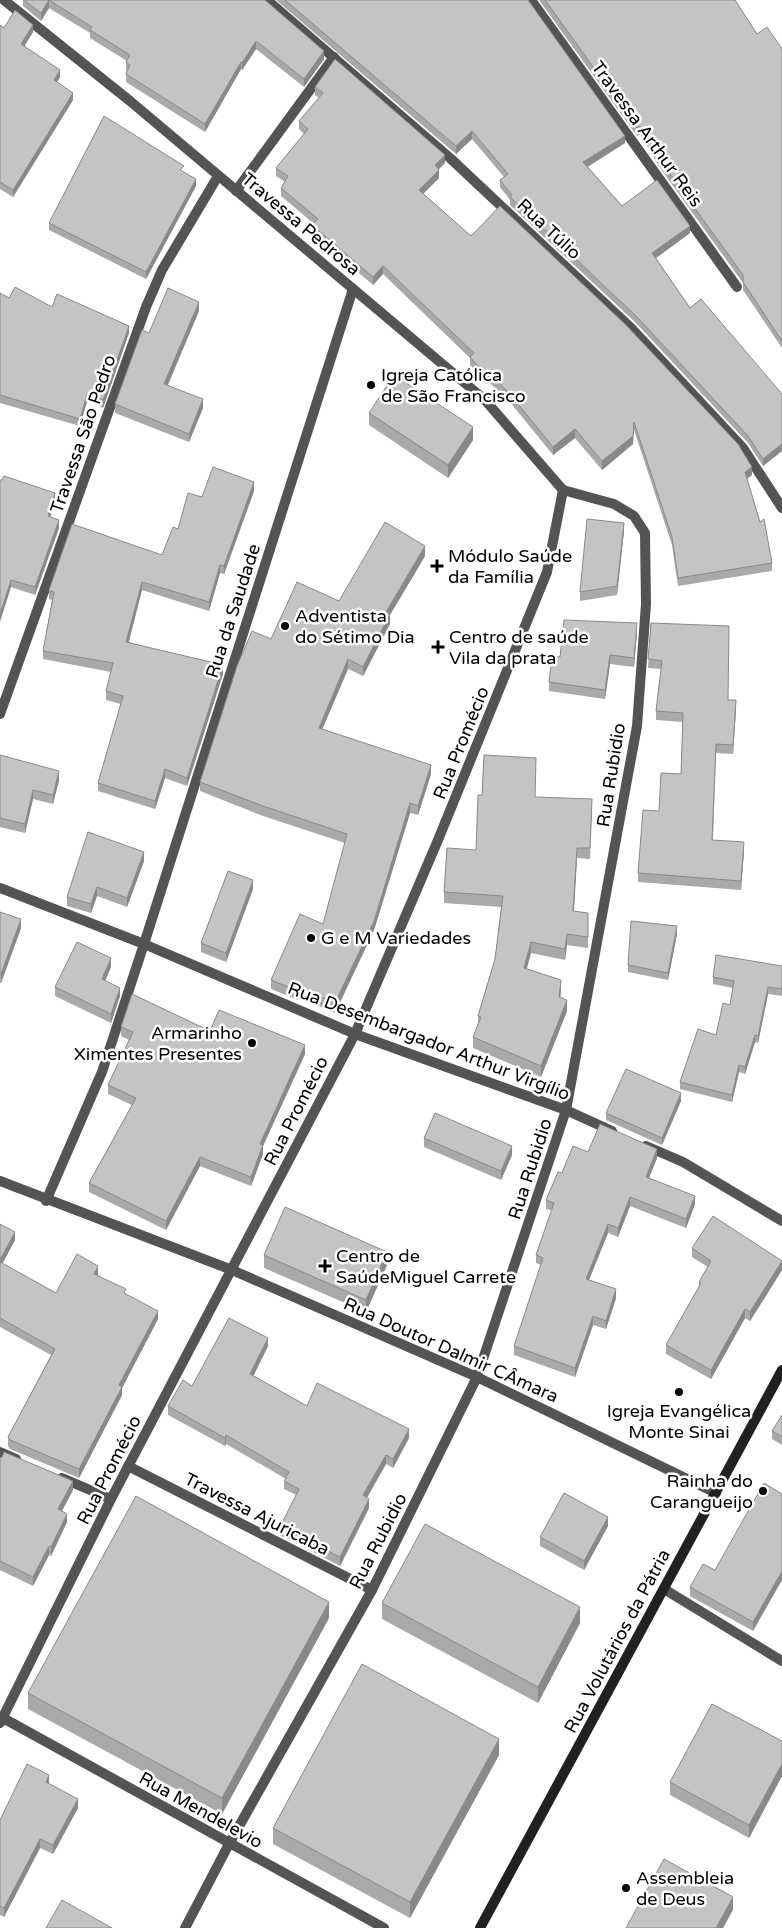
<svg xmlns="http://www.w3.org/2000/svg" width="782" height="1928" font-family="'Varela Round',sans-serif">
	<rect width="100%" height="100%" fill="#fff"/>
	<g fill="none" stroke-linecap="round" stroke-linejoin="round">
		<polyline stroke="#545454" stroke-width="10" points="46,1201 102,1072 144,944"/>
		<g stroke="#545454" stroke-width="10">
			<polyline points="4,0 130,101 485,400 563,490"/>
			<polyline points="267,0 450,158 631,328 743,448 782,508"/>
			<polyline points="531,0 737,287"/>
			<polyline points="236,191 334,57"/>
			<polyline points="0,714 146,307 162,270 218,176"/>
			<polyline points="0,888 144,944 355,1034 566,1110 612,1131"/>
			<polyline points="144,944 353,289"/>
			<polyline points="646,1146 683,1162 782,1221"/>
			<polyline points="0,1181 232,1270 477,1377 716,1493"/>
			<polyline points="0,1452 16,1459"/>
			<polyline points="128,1466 372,1590"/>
			<polyline points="62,1478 111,1499"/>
			<polyline points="664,1589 782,1661"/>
			<polyline points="3,1718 384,1928"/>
			<polyline points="0,1723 111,1499 355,1034 438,840 547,572 563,490"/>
			<polyline points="185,1928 229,1844 372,1590 477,1377 566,1110 637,726 646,604 645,533 634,516 614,504 563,490"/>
		</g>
		<polyline stroke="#212121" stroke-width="10" points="480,1928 782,1370"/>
	</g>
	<g fill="#a9a9a9">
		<polygon points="23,0 265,0 324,59 304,87 256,49 242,70 241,69 205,132 126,82 126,74 127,71 126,70 126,62 127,61 90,38 90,33 49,8 41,21 23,6"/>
		<polygon points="276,0 528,0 625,143 588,167 622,206 690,233 656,258 690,308 782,394 782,451 763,466 748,443 636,323 510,205 510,200 500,187 500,180 504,177 472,139 456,154"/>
		<polygon points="539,0 735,0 757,34 782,49 782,348 743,290 743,283 658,165 640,134 637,136"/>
		<polygon points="0,25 4,28 33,32 24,46 60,77 57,82 73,100 13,197 0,189"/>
		<polygon points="315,87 445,163 439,169 439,178 423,194 471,236 752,475 747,479 772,563 772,571 678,586 672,545 634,430 633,444 602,470 575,438 553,455 509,401 489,382 487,384 470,365 470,358 383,274 373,285 312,233 312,225 313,223 281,196 281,188 285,182 276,176 276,168 304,134 299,129 299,121 319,98 315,95"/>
		<polygon points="184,172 196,186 146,279 49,230 49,223"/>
		<polygon points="0,293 9,298 52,307 129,333 103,408 87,401 80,426 0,403"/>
		<polygon points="199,311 168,385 203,408 189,442 115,413 115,404 149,333"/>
		<polygon points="369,413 473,440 448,478 369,425"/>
		<polygon points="0,480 55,500 50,517 59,528 35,595 11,587"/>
		<polygon points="254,491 224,574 220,573 209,611 142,590 129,642 223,674 187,786 165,778 155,809 98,791 98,783 121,704 106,700 106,691 111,672 43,659 43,651 52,600 49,599 49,590 162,555 178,529 202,497"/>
		<polygon points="624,531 617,595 580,601 580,592"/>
		<polygon points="425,556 390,615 390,624 363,676 348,669 322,729 431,774 418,815 410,813 374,930 335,1013 299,997 298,1000 271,989 271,980 323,924 345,843 263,816 200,791 200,782 271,639 339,601"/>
		<polygon points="651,623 728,700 736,709 733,754 716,753 713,840 744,851 741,890 638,882 638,873 659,811 681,774 683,722 656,720 656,711 661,669 648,668"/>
		<polygon points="637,632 634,667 610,664 605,699 549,691 549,682 560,657"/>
		<polygon points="0,755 59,780 53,804 33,799 25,833 0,827"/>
		<polygon points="535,797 592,809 590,859 577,858 574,912 588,913 588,948 567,945 565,960 531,953 526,969 561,991 560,998 567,1011 541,1077 473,1048 473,1037 478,1024 478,1016 495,959 501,907 444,903 444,892 476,850"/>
		<polygon points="144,861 127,907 97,896 91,913 67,906 67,897"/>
		<polygon points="253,889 226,962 201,952 201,943"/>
		<polygon points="0,912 21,928 1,983 0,983"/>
		<polygon points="677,934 668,980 628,972 628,965"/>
		<polygon points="782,966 782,996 768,994 758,1043 755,1042 745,1074 739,1072 732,1102 680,1089 680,1082 716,1035 730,1005 733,988 713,984 713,977"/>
		<polygon points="111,967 105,981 120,996 111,1023 55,996 55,987"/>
		<polygon points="121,1027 210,1031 305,1054 263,1146 263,1154 251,1186 200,1166 166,1230 89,1192 89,1183 132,1105 108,1094 108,1085 129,1040 121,1036"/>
		<polygon points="681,1101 662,1145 606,1120 606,1113"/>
		<polygon points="424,1138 512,1155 501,1180 424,1147"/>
		<polygon points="588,1152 657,1158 649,1178 695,1204 686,1228 630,1206 618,1237 608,1233 589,1280 616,1298 606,1329 593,1325 575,1377 514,1355 514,1346 541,1265 536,1263 536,1255 552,1210 546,1209 546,1200 562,1173"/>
		<polygon points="0,1224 15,1240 2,1264 56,1293 98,1274 98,1275 126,1294 158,1319 122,1388 122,1395 79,1478 10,1449 8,1446 8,1437 51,1355 0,1327"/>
		<polygon points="692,1248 782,1270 750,1321 745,1318 711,1379 666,1354 666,1345 699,1287 699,1282 708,1267 692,1257"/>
		<polygon points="264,1255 387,1265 366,1312 264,1268"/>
		<polygon points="268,1346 253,1376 307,1406 409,1438 393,1468 386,1464 367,1498 369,1508 340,1566 280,1535 280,1527 296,1495 284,1489 284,1481 286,1479 226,1444 225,1446 168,1415 168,1406 192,1386"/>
		<polygon points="782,1415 782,1445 772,1439 772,1431"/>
		<polygon points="0,1461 73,1490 62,1511 67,1522 51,1556 49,1555 33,1586 0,1570"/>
		<polygon points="782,1494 753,1631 690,1596 690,1587 715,1570"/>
		<polygon points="608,1526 584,1570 540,1546 540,1537"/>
		<polygon points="382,1603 580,1623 538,1703 382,1619"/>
		<polygon points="329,1618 222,1814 28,1709 28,1693"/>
		<polygon points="782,1741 782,1776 749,1838 670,1795 670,1782"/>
		<polygon points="499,1755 410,1918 273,1844 273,1828"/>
		<polygon points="49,1784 78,1808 53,1854 40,1848 4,1917 0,1915 0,1820"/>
	</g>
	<g fill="#898989">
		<polygon points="49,0 49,8 41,21 41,13"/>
		<polygon points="33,25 33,32 21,52 21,44"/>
		<polygon points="256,41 256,49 242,70 242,63"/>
		<polygon points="324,51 324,59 304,87 304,79"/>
		<polygon points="241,62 241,69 205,132 205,124"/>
		<polygon points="60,70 60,77 54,88 54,80"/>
		<polygon points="73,93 73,100 13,197 13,190"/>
		<polygon points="640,126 640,134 637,136 637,128"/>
		<polygon points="472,131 472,139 456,154 456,146"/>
		<polygon points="625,136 625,143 583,169 583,162"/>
		<polygon points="445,155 445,163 435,173 435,165"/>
		<polygon points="439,170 439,178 419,198 419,190"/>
		<polygon points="196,179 196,186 146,279 146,272"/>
		<polygon points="690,226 690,233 652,261 652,253"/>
		<polygon points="383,266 383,274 373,285 373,277"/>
		<polygon points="199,302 199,311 164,393 164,384"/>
		<polygon points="129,326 129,333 103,408 103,400"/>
		<polygon points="489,373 489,382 487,384 487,376"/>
		<polygon points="87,394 87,401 80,426 80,419"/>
		<polygon points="203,399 203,408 189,442 189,434"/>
		<polygon points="634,422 633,444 602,470 602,461"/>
		<polygon points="473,427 473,440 448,478 448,465"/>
		<polygon points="575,429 575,438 553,455 553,447"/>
		<polygon points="782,444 782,451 763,466 763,459"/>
		<polygon points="752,467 752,475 745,480 745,472"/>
		<polygon points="254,482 254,491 224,574 224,566"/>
		<polygon points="55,493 55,500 48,524 48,516"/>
		<polygon points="59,520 59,528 35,595 35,587"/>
		<polygon points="624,523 624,531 617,595 617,586"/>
		<polygon points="425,546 425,556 390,615 390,624 363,676 363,667 386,612"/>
		<polygon points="220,565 220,573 209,611 209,602"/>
		<polygon points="11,580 11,587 0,622 0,614"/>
		<polygon points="142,582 142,590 126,651 126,642"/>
		<polygon points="637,623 637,632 634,667 634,658"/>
		<polygon points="610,655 610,664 605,699 605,690"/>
		<polygon points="348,659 348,669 319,737 319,728"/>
		<polygon points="223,665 223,674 187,786 187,778"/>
		<polygon points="736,700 736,709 733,754 733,745"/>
		<polygon points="431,765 431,774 418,815 418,806"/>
		<polygon points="165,769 165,778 155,809 155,801"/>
		<polygon points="59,771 59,780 53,804 53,795"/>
		<polygon points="33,790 33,799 25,833 25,824"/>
		<polygon points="410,803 410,813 374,930 335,1013 335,1003"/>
		<polygon points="744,842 744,851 741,890 741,881"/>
		<polygon points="577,848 577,858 573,922 573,911"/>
		<polygon points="144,852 144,861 127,907 127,898"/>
		<polygon points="253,880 253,889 226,962 226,953"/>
		<polygon points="97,887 97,896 91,913 91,904"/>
		<polygon points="21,919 21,928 1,983 1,974"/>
		<polygon points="677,926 677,934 668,980 668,973"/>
		<polygon points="567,934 567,945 565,960 565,949"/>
		<polygon points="531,942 531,953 524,979 524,968"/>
		<polygon points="111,958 111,967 102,988 102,979"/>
		<polygon points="561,980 561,991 559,1008 559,997"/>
		<polygon points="299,987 299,997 298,1000 298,991"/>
		<polygon points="768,987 768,994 758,1043 758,1036"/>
		<polygon points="120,988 120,996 111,1023 111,1014"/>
		<polygon points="567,1000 567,1011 541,1077 541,1066"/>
		<polygon points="755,1035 755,1042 745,1074 745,1067"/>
		<polygon points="305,1045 305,1054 263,1146 263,1154 251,1186 251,1177 260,1144"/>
		<polygon points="739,1065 739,1072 732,1102 732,1095"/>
		<polygon points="681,1093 681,1101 662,1145 662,1138"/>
		<polygon points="512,1146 512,1155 501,1180 501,1171"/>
		<polygon points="657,1149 657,1158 646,1185 646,1177"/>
		<polygon points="200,1157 200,1166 166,1230 166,1221"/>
		<polygon points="695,1196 695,1204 686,1228 686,1219"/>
		<polygon points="630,1197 630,1206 618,1237 618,1228"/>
		<polygon points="608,1224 608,1233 586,1287 586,1279"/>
		<polygon points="15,1232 15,1240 0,1268 0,1260"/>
		<polygon points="387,1252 387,1265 366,1312 366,1300"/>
		<polygon points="782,1261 782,1270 750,1321 750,1312"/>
		<polygon points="98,1266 98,1274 94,1282 94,1274"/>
		<polygon points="616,1289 616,1298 606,1329 606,1321"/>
		<polygon points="745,1309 745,1318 711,1379 711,1370"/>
		<polygon points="158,1311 158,1319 122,1388 122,1395 79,1478 79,1469 119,1385"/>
		<polygon points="593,1316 593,1325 575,1377 575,1368"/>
		<polygon points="268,1338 268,1346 250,1383 250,1374"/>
		<polygon points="409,1429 409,1438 393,1468 393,1459"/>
		<polygon points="226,1435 226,1444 225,1446 225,1438"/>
		<polygon points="386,1455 386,1464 363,1504 363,1495"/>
		<polygon points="73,1481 73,1490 58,1518 58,1509"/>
		<polygon points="369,1499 369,1508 340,1566 340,1557"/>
		<polygon points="67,1514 67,1522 51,1556 51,1547"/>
		<polygon points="608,1517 608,1526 584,1570 584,1561"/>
		<polygon points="49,1546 49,1555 33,1586 33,1577"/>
		<polygon points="782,1571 782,1580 753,1631 753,1622"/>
		<polygon points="329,1602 329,1618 222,1814 222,1798"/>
		<polygon points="580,1607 580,1623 538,1703 538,1687"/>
		<polygon points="499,1739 499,1755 410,1918 410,1902"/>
		<polygon points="782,1764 782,1776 749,1838 749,1825"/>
		<polygon points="49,1775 49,1784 46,1782"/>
		<polygon points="78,1799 78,1808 53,1854 53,1845"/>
		<polygon points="40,1839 40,1848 4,1917 4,1908"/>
		<polygon points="733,1897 733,1910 723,1928 716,1928"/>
	</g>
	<g fill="#c4c4c4" stroke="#898989">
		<polygon points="24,0 265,0 324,51 304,79 256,41 242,63 241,62 205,124 126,74 130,65 126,62 130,55 90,30 92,27 49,0 41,13"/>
		<polygon points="285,0 528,0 625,136 583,162 622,206 657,180 690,226 652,253 690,308 701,299 782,394 782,444 763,459 748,436 636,316 510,197 512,195 500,180 508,174 472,131 456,146"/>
		<polygon points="545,0 735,0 757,34 767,27 782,49 782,341 743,282 743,275 658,157 640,126 637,128"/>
		<polygon points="15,10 33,25 21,44 60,70 54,80 73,93 13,190 0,182 0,25 4,28"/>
		<polygon points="335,59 445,155 435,165 439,170 419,190 471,236 500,206 626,325 738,444 752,467 745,472 760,522 764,519 772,563 678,578 672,537 634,422 633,436 602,461 575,429 553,447 509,393 489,373 487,376 470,357 474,353 383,266 373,277 312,225 318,219 281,188 288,176 276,168 308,129 299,121 323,93 315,87"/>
		<polygon points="104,116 184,166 180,170 196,179 146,272 49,223"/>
		<polygon points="15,287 52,307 57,294 129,326 103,400 87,394 80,419 0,395 0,293 9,298"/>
		<polygon points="168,288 199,302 164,384 203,399 189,434 115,404 142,330 149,333"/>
		<polygon points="394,375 473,427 448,465 369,413"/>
		<polygon points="213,467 254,482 224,566 220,565 209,602 142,582 126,642 223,665 187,778 165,769 155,801 98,783 123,696 106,691 113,663 43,651 54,592 49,590 72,524 162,555 173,527 178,529 188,493 202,497"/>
		<polygon points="4,476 55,493 48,516 59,520 35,587 11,580 0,614 0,480 2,480"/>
		<polygon points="587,519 624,523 617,586 580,592"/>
		<polygon points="385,522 425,546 386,612 390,614 363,667 348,659 319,728 431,765 418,806 410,803 374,921 335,1003 299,987 298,991 271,980 300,914 323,924 347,834 263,806 200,782 237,666 252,631 271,639 297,582 339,601"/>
		<polygon points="564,620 637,623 634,658 610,655 605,690 549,682 552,656 560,657"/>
		<polygon points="651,623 729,626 728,700 736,700 733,745 716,744 712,840 744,842 741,881 638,873 643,810 659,811 661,773 681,774 683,713 656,711 662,661 648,659"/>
		<polygon points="0,755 59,771 53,795 33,790 25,824 0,818"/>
		<polygon points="484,755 536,758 535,797 592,799 590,848 577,848 573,911 588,913 588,937 567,934 565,949 531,942 524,968 561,980 559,997 567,1000 541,1066 473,1037 481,1017 478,1016 495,959 503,896 444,892 447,848 476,850 478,795 482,795"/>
		<polygon points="88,832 144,852 127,898 97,887 91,904 67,897"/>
		<polygon points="228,871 253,880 226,953 201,943"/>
		<polygon points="0,912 21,919 1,974 0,974"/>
		<polygon points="631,921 677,926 668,973 628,965"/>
		<polygon points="77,942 111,958 102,979 120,988 111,1014 55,987"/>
		<polygon points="716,955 782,966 782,989 768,987 758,1036 755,1035 745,1067 739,1065 732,1095 680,1082 698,1029 716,1035 723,1003 730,1005 734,981 713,977"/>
		<polygon points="132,994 210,1031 219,1010 305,1045 260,1144 263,1145 251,1177 200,1157 166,1221 89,1183 136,1098 108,1085 133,1032 121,1027"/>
		<polygon points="626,1069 681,1093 662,1138 606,1113"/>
		<polygon points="435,1113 512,1146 501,1171 424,1138"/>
		<polygon points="600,1124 657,1149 646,1177 695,1196 686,1219 630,1197 618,1228 608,1224 586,1279 616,1289 606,1321 593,1316 575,1368 514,1346 543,1258 536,1255 554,1203 546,1200 558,1172 562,1173 573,1146 588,1152"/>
		<polygon points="285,1207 387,1252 366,1300 264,1255"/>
		<polygon points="713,1216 782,1261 750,1312 745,1309 711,1370 666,1345 701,1283 699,1282 711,1261 692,1248"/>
		<polygon points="0,1224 15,1232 0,1260"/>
		<polygon points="77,1254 98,1266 94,1274 126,1289 124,1293 158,1311 119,1385 122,1387 79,1469 10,1440 8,1437 55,1349 0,1318 0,1262 56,1293"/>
		<polygon points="229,1318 268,1338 250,1374 307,1406 317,1383 409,1429 393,1459 386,1455 363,1495 369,1499 340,1557 280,1527 299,1489 284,1481 289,1472 226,1435 225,1438 168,1406 183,1380 192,1386"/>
		<polygon points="782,1415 782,1437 772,1431"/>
		<polygon points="4,1452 73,1481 58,1509 67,1514 51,1547 49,1546 33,1577 0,1561 0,1461"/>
		<polygon points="764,1483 782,1494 782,1571 753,1622 690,1587 703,1564 715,1570"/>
		<polygon points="564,1493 608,1517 584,1561 540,1537"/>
		<polygon points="136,1496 329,1602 222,1798 28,1693"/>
		<polygon points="425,1524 580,1607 538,1687 382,1603"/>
		<polygon points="362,1664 499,1739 410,1902 273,1828"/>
		<polygon points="712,1704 782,1741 782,1764 749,1825 670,1782"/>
		<polygon points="27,1764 49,1775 46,1782 78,1799 53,1845 40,1839 4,1908 0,1906 0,1820"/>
		<polygon points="664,1859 733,1897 716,1928 626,1928"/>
		<polygon points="62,1900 112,1928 46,1928"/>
	</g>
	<g fill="#000" stroke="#fff" stroke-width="2">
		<circle cx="371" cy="385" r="5"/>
		<path d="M434.5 558.5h5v5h5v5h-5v5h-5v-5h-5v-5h5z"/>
		<circle cx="285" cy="626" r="5"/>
		<path d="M435.5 639.5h5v5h5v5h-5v5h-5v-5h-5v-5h5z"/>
		<circle cx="311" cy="938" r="5"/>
		<circle cx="252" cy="1043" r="5"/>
		<path d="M322.5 1258.5h5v5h5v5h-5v5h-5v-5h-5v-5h5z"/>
		<circle cx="679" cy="1392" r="5"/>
		<circle cx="763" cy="1491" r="5"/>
		<circle cx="626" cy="1888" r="5"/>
	</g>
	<g text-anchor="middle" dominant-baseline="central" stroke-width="5" stroke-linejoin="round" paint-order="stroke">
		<g font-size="18" fill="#000" stroke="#fff">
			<text transform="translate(647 134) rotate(54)">Travessa Arthur Reis</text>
			<text transform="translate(301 224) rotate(40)">Travessa Pedrosa</text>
			<text transform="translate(549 229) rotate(43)">Rua Túlio</text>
			<text transform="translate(83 434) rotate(-71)">Travessa São Pedro</text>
			<text transform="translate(233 611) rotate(-72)">Rua da Saudade</text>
			<text transform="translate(461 743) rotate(-68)">Rua Promécio</text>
			<text transform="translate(611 775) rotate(-81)">Rua Rubidio</text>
			<text transform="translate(429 1041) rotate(21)">Rua Desembargador Arthur Virgílio</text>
			<text transform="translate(296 1111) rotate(-63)">Rua Promécio</text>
			<text transform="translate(530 1169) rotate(-72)">Rua Rubidio</text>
			<text transform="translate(451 1350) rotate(24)">Rua Doutor Dalmir CÂmara</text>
			<text transform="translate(109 1470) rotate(-63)">Rua Promécio</text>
			<text transform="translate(257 1514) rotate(27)">Travessa Ajuricaba</text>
			<text transform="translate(378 1541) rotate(-63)">Rua Rubidio</text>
			<text transform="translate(617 1641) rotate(-62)">Rua Volutários da Pátria</text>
			<text transform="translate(201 1810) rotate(29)">Rua Mendelevio</text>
		</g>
		<g font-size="18" fill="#000" stroke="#fff" text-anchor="start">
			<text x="381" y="375">Igreja Católica<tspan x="381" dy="21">de São Francisco</tspan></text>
			<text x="448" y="556">Módulo Saúde<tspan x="448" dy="21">da Família</tspan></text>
			<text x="295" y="616">Adventista<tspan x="295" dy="21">do Sétimo Dia</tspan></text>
			<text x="449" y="637">Centro de saúde<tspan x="449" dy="21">Vila da prata</tspan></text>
			<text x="321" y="938">G e M Variedades</text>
			<text x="242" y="1033" text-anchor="end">Armarinho<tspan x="242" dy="21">Ximentes Presentes</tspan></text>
			<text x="336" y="1256">Centro de<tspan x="336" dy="21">SaúdeMiguel Carrete</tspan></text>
			<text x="679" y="1411" text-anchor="middle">Igreja Evangélica<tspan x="679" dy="21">Monte Sinai</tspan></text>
			<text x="753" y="1481" text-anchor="end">Rainha do<tspan x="753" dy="21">Carangueijo</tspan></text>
			<text x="636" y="1878">Assembleia<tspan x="636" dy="21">de Deus</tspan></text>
		</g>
	</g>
</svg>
